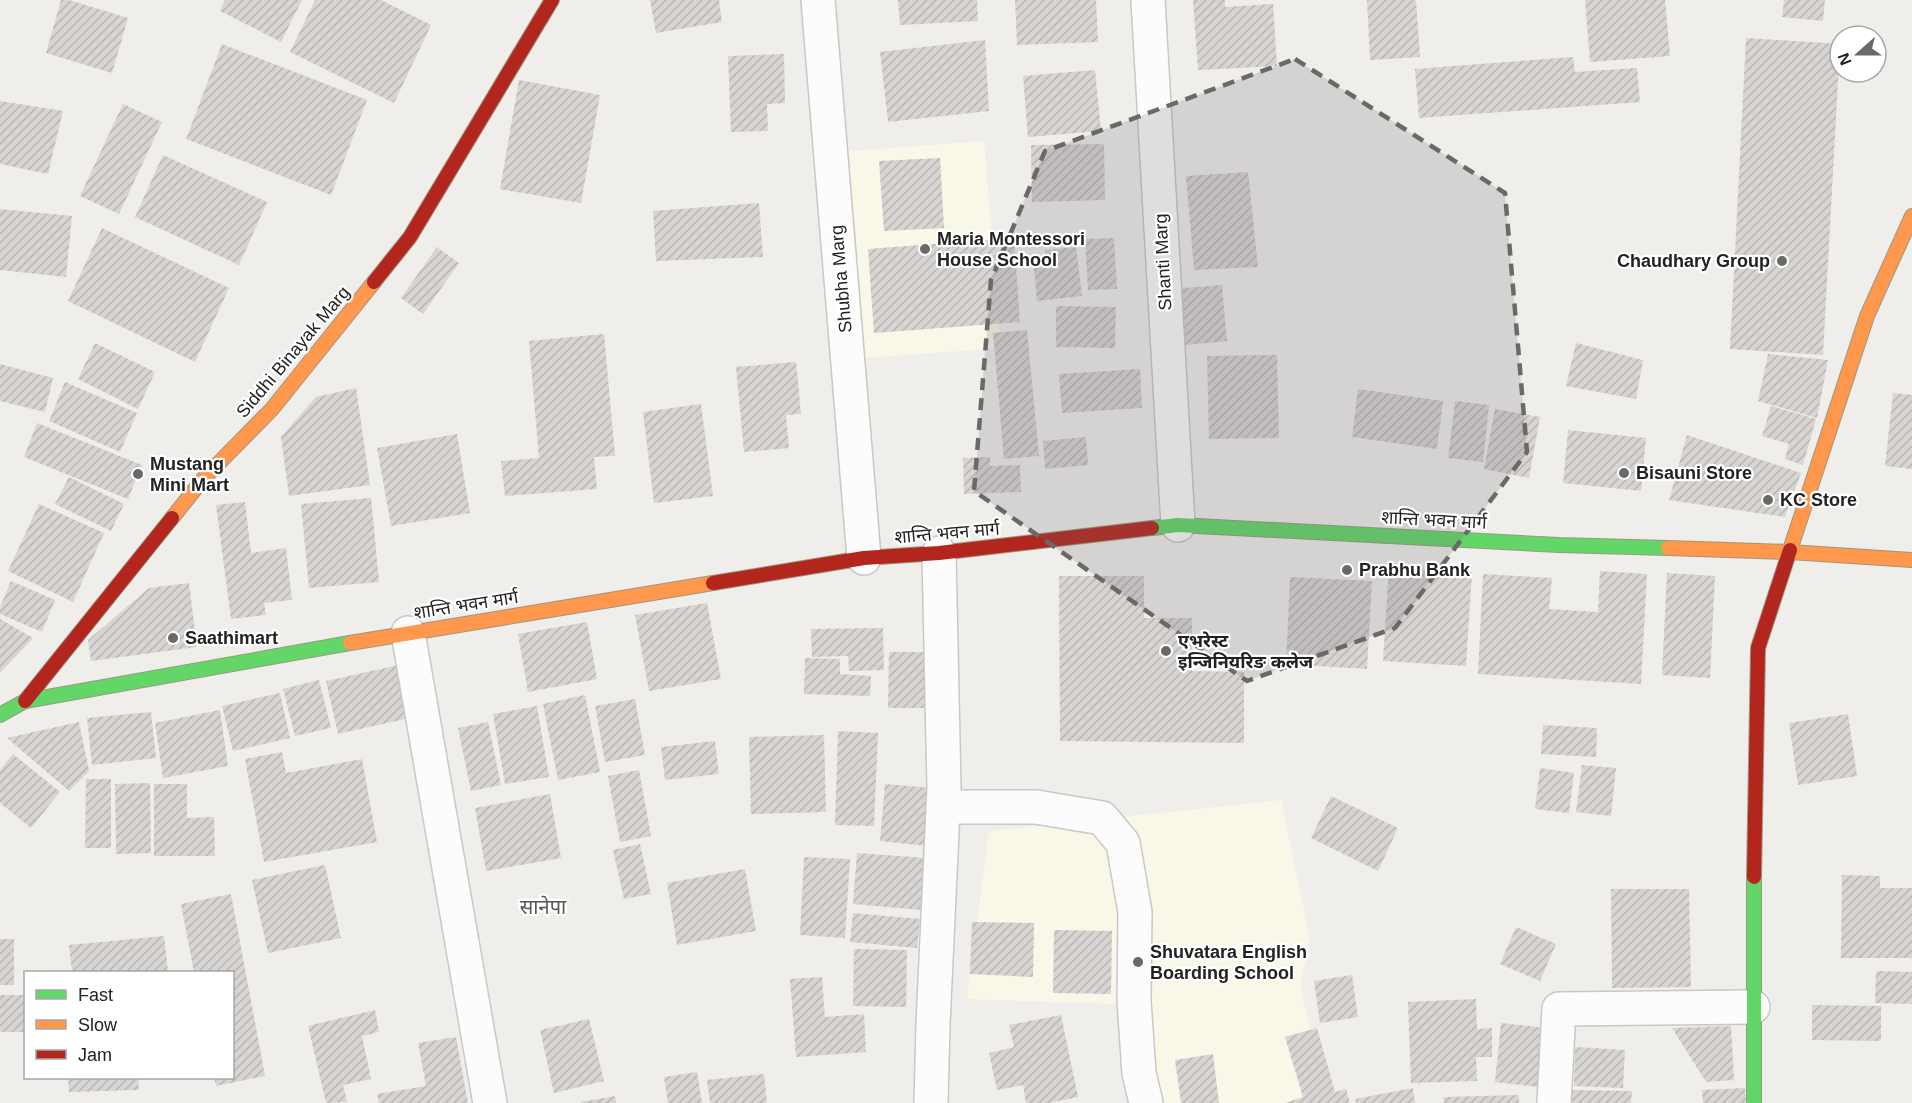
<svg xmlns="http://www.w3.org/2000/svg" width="1912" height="1103" font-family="Helvetica,'Noto Sans Devanagari',sans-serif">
	<defs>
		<pattern id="building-hatch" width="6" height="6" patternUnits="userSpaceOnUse" patternTransform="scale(1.5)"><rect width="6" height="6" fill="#d7d4d2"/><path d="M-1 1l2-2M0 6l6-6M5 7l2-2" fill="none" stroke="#b8b6b4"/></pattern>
	</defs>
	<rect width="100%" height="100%" fill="#f0eeeb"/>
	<g fill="#f8f7e8">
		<polygon points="984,141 1001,348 865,358 849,151"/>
		<polygon points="1281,800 1310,939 1300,985 1327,1103 1144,1103 1116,1004 967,999 989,831"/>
	</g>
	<g fill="url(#building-hatch)">
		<polygon points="61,0 69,0 128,18 112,73 46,53"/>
		<polygon points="225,0 302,0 281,42 220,11"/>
		<polygon points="315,0 381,0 431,25 394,103 290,52"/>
		<polygon points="650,0 719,0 722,22 656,33"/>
		<polygon points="898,0 977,0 978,21 900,25"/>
		<polygon points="1015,0 1096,0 1098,42 1017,45"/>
		<polygon points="1193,0 1225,0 1225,7 1273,4 1277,66 1198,70"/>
		<polygon points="1367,0 1416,0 1420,57 1370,60"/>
		<polygon points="1585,0 1665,0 1670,56 1590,62"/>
		<polygon points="1784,0 1825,0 1823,21 1782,17"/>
		<polygon points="1746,38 1840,44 1823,355 1730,349"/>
		<polygon points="985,40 989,111 888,122 880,52"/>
		<polygon points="222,44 367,100 331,195 186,139"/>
		<polygon points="784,54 785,103 767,104 768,131 731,132 728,56"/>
		<polygon points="1573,57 1575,72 1637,68 1640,102 1419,118 1415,69"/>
		<polygon points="1095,70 1101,131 1028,137 1023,76"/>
		<polygon points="519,80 600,95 581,203 500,189"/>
		<polygon points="0,101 63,111 48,174 0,164"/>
		<polygon points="123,104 162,122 119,214 80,196"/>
		<polygon points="1104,144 1105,200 1032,202 1031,145"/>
		<polygon points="163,155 267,202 239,265 135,217"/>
		<polygon points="940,158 944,228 884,231 879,161"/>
		<polygon points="1248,172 1258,267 1194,270 1186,176"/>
		<polygon points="759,203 763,257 656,261 653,211"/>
		<polygon points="0,209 72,216 66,277 0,270"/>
		<polygon points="102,228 229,288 195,362 68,301"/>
		<polygon points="1014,238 1020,322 874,333 868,249"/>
		<polygon points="1114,238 1117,289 1088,290 1085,239"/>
		<polygon points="437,247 459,263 423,314 401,298"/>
		<polygon points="1076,247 1082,296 1037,301 1034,268 1046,267 1045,250"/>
		<polygon points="1222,285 1227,341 1175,346 1171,289"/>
		<polygon points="1056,306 1116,307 1115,348 1056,347"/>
		<polygon points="1027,330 1039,456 1004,459 993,333"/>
		<polygon points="604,334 615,456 594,457 597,489 505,496 501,461 539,458 529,341"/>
		<polygon points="95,343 155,372 138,409 78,379"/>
		<polygon points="1576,343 1643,360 1636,399 1566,386"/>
		<polygon points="1768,354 1828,360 1817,418 1758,401"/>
		<polygon points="1277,355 1279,438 1209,439 1207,356"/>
		<polygon points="796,362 801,414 786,415 789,448 744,452 736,367"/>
		<polygon points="0,364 53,378 45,412 0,401"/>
		<polygon points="1140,369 1142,408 1062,413 1059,374"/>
		<polygon points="65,382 137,413 120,452 49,421"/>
		<polygon points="356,388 370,485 289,496 281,437 316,397"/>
		<polygon points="1358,389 1443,401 1437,449 1352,437"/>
		<polygon points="1893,393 1912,395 1912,469 1885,466"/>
		<polygon points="1455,401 1489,405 1483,462 1448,458"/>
		<polygon points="701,404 713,496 654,503 643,412"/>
		<polygon points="1771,406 1816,419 1803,465 1785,459 1789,444 1762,436"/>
		<polygon points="1495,409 1540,417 1529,478 1484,469"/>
		<polygon points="37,423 142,465 128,499 24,457"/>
		<polygon points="1568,430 1646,438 1641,491 1563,483"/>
		<polygon points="457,434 470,513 391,526 377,448"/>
		<polygon points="1687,435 1801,473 1785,517 1669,500"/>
		<polygon points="1086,437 1088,465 1045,469 1043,441"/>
		<polygon points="990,457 990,466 1020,465 1021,492 964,494 963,458"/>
		<polygon points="69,477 124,504 111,531 55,504"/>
		<polygon points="371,498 379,582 309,588 301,504"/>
		<polygon points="245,502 251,553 286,548 292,600 264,603 266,615 231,619 216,505"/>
		<polygon points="39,504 104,533 73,602 8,571"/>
		<polygon points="1389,566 1472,572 1466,666 1383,661"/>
		<polygon points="1600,571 1647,574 1641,684 1478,674 1483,574 1552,578 1549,609 1598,612"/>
		<polygon points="1667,573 1715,576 1710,678 1662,675"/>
		<polygon points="1059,576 1144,576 1144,618 1192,618 1192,671 1244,672 1244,743 1060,741"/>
		<polygon points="1290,577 1372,581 1367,669 1286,664"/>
		<polygon points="11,581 55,600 42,632 0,614 0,607"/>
		<polygon points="189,583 197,647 91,661 88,640 149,588"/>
		<polygon points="707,603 721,679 649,691 635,615"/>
		<polygon points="0,619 33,638 0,673"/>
		<polygon points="587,622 597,679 528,692 518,634"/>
		<polygon points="883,628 884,670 849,671 848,656 812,657 811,629"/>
		<polygon points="889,652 930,652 930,708 888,708"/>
		<polygon points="805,658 840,659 840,674 871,676 870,696 804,694"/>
		<polygon points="408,663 418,716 338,734 326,681"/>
		<polygon points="319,680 331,728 295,736 283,689"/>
		<polygon points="280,693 290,738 233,751 222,706"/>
		<polygon points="585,695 600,772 558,780 543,704"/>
		<polygon points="635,699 645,755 605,762 595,706"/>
		<polygon points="537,706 549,777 505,784 493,714"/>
		<polygon points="220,710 228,766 163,778 155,723"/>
		<polygon points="151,712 156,758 92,765 87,718"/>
		<polygon points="1848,714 1857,776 1798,785 1789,723"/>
		<polygon points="79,722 89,771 69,791 7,738"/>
		<polygon points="488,722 501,785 471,791 458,728"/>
		<polygon points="1543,725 1597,728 1596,757 1541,754"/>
		<polygon points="838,731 878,733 874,826 835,825"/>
		<polygon points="824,735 826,812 751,814 749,737"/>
		<polygon points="715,741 719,774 665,780 661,747"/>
		<polygon points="282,752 286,773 362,759 377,842 264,862 245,759"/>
		<polygon points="13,754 60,792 31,828 0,803 0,770"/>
		<polygon points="1582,765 1616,768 1611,816 1576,812"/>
		<polygon points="1540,768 1574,773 1569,813 1535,809"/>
		<polygon points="639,770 651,836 620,842 608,776"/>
		<polygon points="86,779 111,779 111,848 85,848"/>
		<polygon points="150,783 151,853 116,854 115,784"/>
		<polygon points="154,784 187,784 187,818 214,817 215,856 154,856"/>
		<polygon points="885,784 932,788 927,846 880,841"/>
		<polygon points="550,794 561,858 486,871 475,808"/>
		<polygon points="1331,796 1398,828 1378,871 1311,838"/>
		<polygon points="640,844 651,894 624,899 613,850"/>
		<polygon points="857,853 926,858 921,910 853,904"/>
		<polygon points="804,857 850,859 845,938 800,935"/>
		<polygon points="325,865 341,938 268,953 252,880"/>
		<polygon points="745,869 756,931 677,945 667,883"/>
		<polygon points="1842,875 1880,876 1880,888 1912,888 1912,958 1841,958"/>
		<polygon points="1611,889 1689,889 1691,987 1612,988"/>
		<polygon points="231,894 265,1076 216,1086 214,1078 232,1078 232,972 194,972 181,904"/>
		<polygon points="853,913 920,919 917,948 850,942"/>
		<polygon points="972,922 1034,923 1033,977 970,974"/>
		<polygon points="1516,927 1556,944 1540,981 1500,964"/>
		<polygon points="1054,930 1112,931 1111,994 1053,993"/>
		<polygon points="164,936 168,972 72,972 69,945"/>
		<rect x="0" y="939" width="14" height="46"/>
		<polygon points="854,949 907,950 906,1007 853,1006"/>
		<polygon points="1876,971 1912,972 1912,1004 1875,1003"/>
		<polygon points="1352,975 1358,1017 1320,1023 1314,981"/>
		<polygon points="822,977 825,1017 864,1014 866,1052 796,1057 790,979"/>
		<rect x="0" y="995" width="26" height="37"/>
		<polygon points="1476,999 1477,1029 1492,1028 1492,1057 1476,1057 1477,1081 1411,1083 1408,1002"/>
		<polygon points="1812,1005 1881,1006 1881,1041 1812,1040"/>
		<polygon points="375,1010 379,1032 362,1036 371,1079 343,1085 347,1102 326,1103 308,1026"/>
		<polygon points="1061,1015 1078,1097 1049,1103 1026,1103 1023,1085 997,1090 989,1053 1014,1047 1009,1025"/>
		<polygon points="589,1019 604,1081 554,1093 540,1030"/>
		<polygon points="1501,1023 1545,1028 1539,1087 1495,1082"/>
		<polygon points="1731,1026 1734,1080 1706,1082 1672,1028"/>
		<polygon points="1317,1028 1335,1092 1346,1089 1350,1103 1285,1103 1303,1097 1285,1037"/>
		<polygon points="456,1037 468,1103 379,1103 377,1094 426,1086 418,1043"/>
		<polygon points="1575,1047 1625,1050 1623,1088 1574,1086"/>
		<polygon points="1213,1054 1219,1103 1181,1103 1175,1060"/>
		<polygon points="697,1072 702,1103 668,1103 664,1077"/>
		<polygon points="764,1074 767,1103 710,1103 707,1080"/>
		<polygon points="68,1078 138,1078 139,1090 69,1092"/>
		<polygon points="1413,1088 1415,1103 1356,1103 1355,1099"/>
		<polygon points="1745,1088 1746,1103 1703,1103 1702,1090"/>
		<polygon points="1572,1090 1632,1091 1631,1103 1572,1103"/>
		<polygon points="1519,1095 1519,1103 1444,1103 1443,1097"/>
		<polygon points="615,1096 616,1103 581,1103 581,1102"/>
	</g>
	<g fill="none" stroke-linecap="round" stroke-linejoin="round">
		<g stroke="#c9c8c7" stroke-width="36">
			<g id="street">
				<polyline points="818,0 864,558"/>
				<polyline points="1148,0 1178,525"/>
				<polyline points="408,633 490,1103"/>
				<polyline points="943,807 1036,807 1102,818 1123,843 1135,912 1134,1001 1139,1073 1146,1103"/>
				<polyline points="931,1103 933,1024 944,789 939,553"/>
				<polyline points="1554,1103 1559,1009 1753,1007"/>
			</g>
		</g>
		<g stroke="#999a82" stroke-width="16">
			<g id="fast">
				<polyline points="1152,528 1178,525 1559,545 1668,548"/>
				<polyline points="0,715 25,701 350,643"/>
				<polyline points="1754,1103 1754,877"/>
			</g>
		</g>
		<g stroke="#999a82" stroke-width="16">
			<g id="slow">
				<polyline points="172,518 204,478 272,409 374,282"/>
				<polyline points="1668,548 1790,552 1912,560"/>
				<polyline points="1790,550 1867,316 1912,216"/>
				<polyline points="350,643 713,583"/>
			</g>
		</g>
		<g stroke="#999a82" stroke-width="16">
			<g id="jam">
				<polyline points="374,282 410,237 552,0"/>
				<polyline points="713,583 864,558 939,553 1152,528"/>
				<polyline points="25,701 172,518"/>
				<polyline points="1754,877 1758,648 1790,550"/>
			</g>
		</g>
		<use href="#street" stroke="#fdfcfc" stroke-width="33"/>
		<use href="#fast" stroke="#63d668" stroke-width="14"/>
		<use href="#slow" stroke="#ff974d" stroke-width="14"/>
		<use href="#jam" stroke="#b3261e" stroke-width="14"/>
	</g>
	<path fill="#6a6968" fill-opacity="0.2" stroke="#6a6968" stroke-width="4.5" stroke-dasharray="12 8" stroke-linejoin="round" d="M1295,59L1505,193L1527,452L1395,628L1247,681L974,491L991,280L1045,151Z"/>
	<g fill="#6a6968" stroke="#fff" stroke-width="2">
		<circle cx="925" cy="249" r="6"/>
		<circle cx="1782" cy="261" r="6"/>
		<circle cx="1624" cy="473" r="6"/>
		<circle cx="138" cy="474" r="6"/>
		<circle cx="1768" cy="500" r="6"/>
		<circle cx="1347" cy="570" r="6"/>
		<circle cx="173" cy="638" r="6"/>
		<circle cx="1166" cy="651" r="6"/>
		<circle cx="1138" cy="962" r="6"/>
	</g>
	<g text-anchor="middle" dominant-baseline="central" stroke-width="4.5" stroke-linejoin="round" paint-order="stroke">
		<g font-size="18" font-weight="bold" fill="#222" stroke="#fff" text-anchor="start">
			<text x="937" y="239">Maria Montessori<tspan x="937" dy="21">House School</tspan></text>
			<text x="1770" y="261" text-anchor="end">Chaudhary Group</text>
			<text x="150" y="464">Mustang<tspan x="150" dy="21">Mini Mart</tspan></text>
			<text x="1636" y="473">Bisauni Store</text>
			<text x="1780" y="500">KC Store</text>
			<text x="1359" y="570">Prabhu Bank</text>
			<text x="185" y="638">Saathimart</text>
			<text x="1178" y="641">एभरेस्ट<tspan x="1178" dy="21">इन्जिनियरिङ कलेज</tspan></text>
			<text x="1150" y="952">Shuvatara English<tspan x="1150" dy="21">Boarding School</tspan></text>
		</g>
		<g font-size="18" fill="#222" stroke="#fff">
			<text transform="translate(1163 262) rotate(-93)">Shanti Marg</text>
			<text transform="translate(841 279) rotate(-95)">Shubha Marg</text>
			<text transform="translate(293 352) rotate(-50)">Siddhi Binayak Marg</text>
			<text transform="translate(1434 520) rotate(3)">शान्ति भवन मार्ग</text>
			<text transform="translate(947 533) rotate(-5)">शान्ति भवन मार्ग</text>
			<text transform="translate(466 605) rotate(-9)">शान्ति भवन मार्ग</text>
		</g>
		<g font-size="20" fill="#555" stroke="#fff">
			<text x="543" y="907">सानेपा</text>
		</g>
	</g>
	<rect x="24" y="971" width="210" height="108" fill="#ffffff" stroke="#a7a7a7" stroke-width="1.5"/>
	<rect x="36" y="990" width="30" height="9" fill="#63d668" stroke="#a7a7a7" stroke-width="1.5"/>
	<text x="78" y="1001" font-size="18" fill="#222222">Fast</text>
	<rect x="36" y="1020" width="30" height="9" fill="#ff974d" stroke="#a7a7a7" stroke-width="1.5"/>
	<text x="78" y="1031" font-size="18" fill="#222222">Slow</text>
	<rect x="36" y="1050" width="30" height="9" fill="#b3261e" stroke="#a7a7a7" stroke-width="1.5"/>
	<text x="78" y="1061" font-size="18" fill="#222222">Jam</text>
	<g transform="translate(1858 54) rotate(249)"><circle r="28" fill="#ffffff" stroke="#a7a7a7" stroke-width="1.5"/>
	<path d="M0-4.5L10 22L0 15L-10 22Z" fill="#6a6968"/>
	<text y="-9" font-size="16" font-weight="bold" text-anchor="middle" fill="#222222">N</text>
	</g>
</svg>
